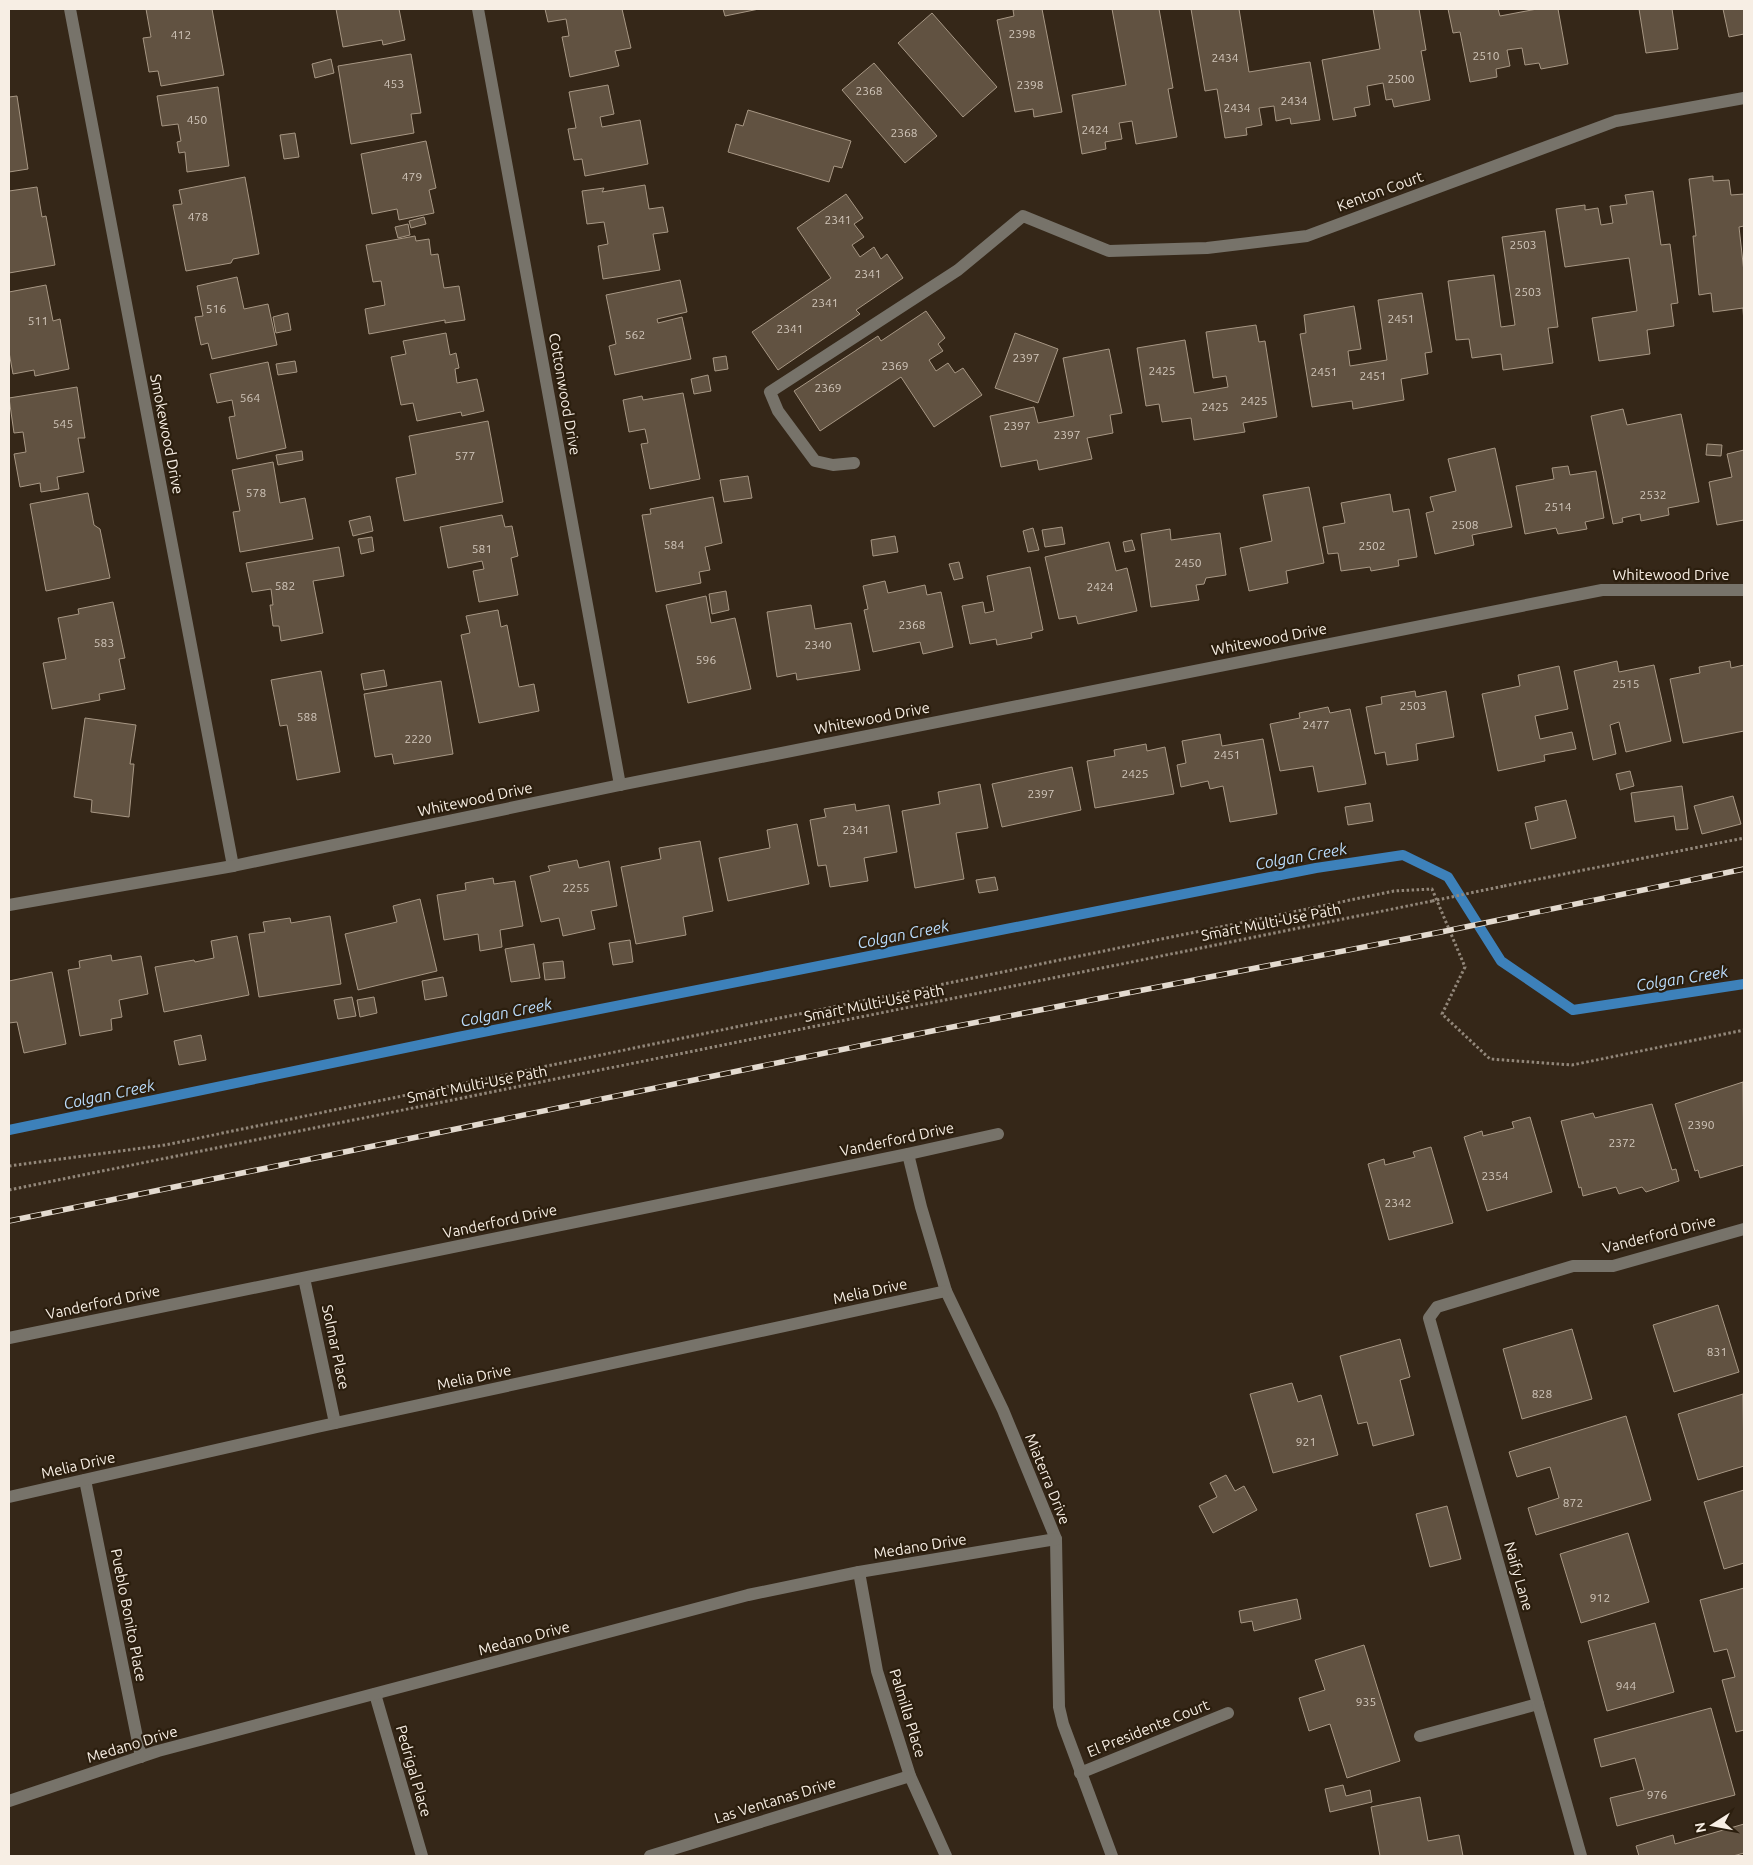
<svg xmlns="http://www.w3.org/2000/svg" width="1753" height="1865" font-family="Ubuntu,sans-serif">
	<rect width="100%" height="100%" fill="#352718"/>
	<g fill="none" stroke-linecap="round" stroke-linejoin="round">
		<polyline stroke="#3d81ba" stroke-width="10" points="9,1130 458,1037 1316,868 1403,855 1448,877 1501,961 1573,1010 1744,984"/>
	</g>
	<g fill="#615241" stroke="#a79784">
		<polygon points="146,9 212,9 224,75 161,86 158,71 149,72 143,38 151,37"/>
		<polygon points="336,9 399,9 405,40 383,45 382,40 343,47"/>
		<polygon points="545,9 622,9 631,48 615,51 619,66 570,77 562,37 569,36 566,19 548,22"/>
		<polygon points="723,9 759,9 725,16"/>
		<polygon points="1017,9 1042,9 1062,112 1034,117 1033,109 1015,112 997,20 1014,16 1013,10"/>
		<polygon points="1112,9 1159,9 1173,88 1168,89 1177,137 1136,144 1132,121 1119,123 1122,139 1105,142 1106,149 1082,154 1072,95 1126,85"/>
		<polygon points="1191,9 1239,9 1249,72 1310,62 1320,120 1291,124 1290,118 1276,121 1274,106 1259,108 1262,125 1246,128 1247,135 1225,138 1217,89 1205,91"/>
		<polygon points="1373,9 1419,9 1426,50 1421,51 1430,100 1394,107 1392,99 1386,100 1383,83 1367,86 1370,105 1354,108 1356,116 1333,120 1322,60 1380,49"/>
		<polygon points="1448,9 1498,9 1500,16 1537,9 1558,9 1568,64 1541,69 1539,63 1525,65 1522,48 1507,50 1510,66 1496,69 1497,77 1470,82 1460,32 1453,33"/>
		<polygon points="1639,9 1672,9 1678,49 1646,53"/>
		<polygon points="1723,9 1744,9 1744,34 1729,37"/>
		<polygon points="932,13 997,87 963,117 898,43"/>
		<polygon points="411,54 421,113 411,114 414,133 351,144 338,66"/>
		<polygon points="331,59 334,73 315,78 312,64"/>
		<polygon points="874,63 937,136 905,163 842,90"/>
		<polygon points="608,85 614,114 600,117 602,127 640,120 648,164 585,176 582,159 574,160 568,129 576,128 569,92"/>
		<polygon points="218,87 229,166 187,172 185,152 179,153 177,142 181,141 178,124 162,126 157,96"/>
		<polygon points="17,96 28,169 9,172 9,97"/>
		<polygon points="748,110 851,141 842,168 834,166 829,182 728,152 736,124 743,126"/>
		<polygon points="295,133 299,157 284,159 280,135"/>
		<polygon points="426,141 436,188 429,190 434,213 399,220 397,209 372,214 361,154"/>
		<polygon points="1713,176 1713,181 1729,180 1731,195 1744,194 1744,226 1739,227 1744,272 1744,324 1743,308 1713,312 1711,293 1699,295 1693,236 1696,236 1689,179"/>
		<polygon points="245,177 259,254 233,259 231,263 186,271 173,205 182,204 179,190"/>
		<polygon points="645,185 649,209 663,207 668,232 653,234 660,270 603,279 598,246 608,244 604,222 587,224 582,191 604,188 602,192"/>
		<polygon points="37,187 42,217 46,216 55,265 9,273 9,191"/>
		<polygon points="1653,191 1661,245 1670,244 1678,303 1671,304 1674,326 1647,330 1650,354 1599,361 1592,318 1637,311 1629,258 1565,267 1556,209 1585,205 1585,210 1598,208 1601,225 1613,223 1610,206 1627,204 1625,195"/>
		<polygon points="846,194 863,218 854,224 864,237 852,245 860,257 874,247 881,259 887,254 903,278 856,310 860,314 778,370 752,332 831,278 797,228"/>
		<polygon points="424,217 426,224 411,228 409,221"/>
		<polygon points="408,224 410,235 398,238 395,227"/>
		<polygon points="1545,231 1558,327 1548,328 1553,363 1503,370 1501,354 1472,358 1469,339 1456,340 1448,281 1494,275 1501,327 1515,325 1502,237"/>
		<polygon points="415,236 416,241 429,239 431,255 438,254 444,288 459,286 465,320 445,323 445,320 369,334 365,309 385,305 381,281 373,282 366,245"/>
		<polygon points="237,277 244,309 268,304 277,345 212,359 208,343 201,345 195,317 203,316 197,286"/>
		<polygon points="680,280 687,312 657,319 658,323 682,317 691,359 615,375 609,346 616,344 606,295"/>
		<polygon points="46,285 53,321 60,319 69,369 35,376 34,370 13,374 9,352 9,292"/>
		<polygon points="1422,293 1432,352 1425,353 1428,374 1401,379 1404,400 1353,409 1352,401 1312,407 1300,334 1306,333 1304,315 1354,306 1361,349 1348,351 1350,366 1387,360 1378,300"/>
		<polygon points="926,311 945,338 938,344 943,351 929,360 936,371 948,363 955,373 963,368 982,395 934,427 901,377 820,431 794,391 878,336 881,341"/>
		<polygon points="288,313 291,330 276,333 273,317"/>
		<polygon points="1256,325 1259,342 1265,341 1277,417 1243,423 1245,432 1194,440 1191,418 1162,422 1159,404 1146,406 1137,348 1185,340 1194,393 1228,387 1226,376 1213,378 1206,332"/>
		<polygon points="446,333 450,355 456,353 459,368 455,369 457,383 477,379 484,411 462,416 461,412 417,421 413,403 401,405 391,357 406,354 403,341"/>
		<polygon points="1015,333 1058,349 1038,403 995,388"/>
		<polygon points="1109,349 1122,413 1110,415 1113,433 1087,438 1092,459 1039,470 1037,460 1001,467 990,416 1034,407 1038,423 1074,416 1063,358"/>
		<polygon points="726,356 728,369 715,371 713,358"/>
		<polygon points="295,361 297,372 278,375 276,364"/>
		<polygon points="268,362 286,448 237,459 229,417 235,416 232,400 217,403 210,374"/>
		<polygon points="708,375 711,391 694,394 691,379"/>
		<polygon points="77,387 85,438 78,438 84,472 57,477 59,489 41,492 40,483 20,487 14,454 26,452 23,432 14,433 9,398"/>
		<polygon points="683,393 700,479 650,489 641,444 648,443 645,429 629,432 623,400 642,396 643,400"/>
		<polygon points="1623,409 1627,425 1681,414 1699,502 1668,508 1669,515 1641,521 1640,514 1622,518 1623,522 1613,524 1591,416"/>
		<polygon points="488,421 503,502 404,521 396,478 416,474 409,436"/>
		<polygon points="1707,444 1722,445 1721,456 1706,455"/>
		<polygon points="1495,448 1512,527 1472,535 1474,545 1435,554 1426,513 1434,511 1430,497 1456,491 1448,459"/>
		<polygon points="1744,450 1744,520 1717,525 1709,482 1732,477 1727,454"/>
		<polygon points="302,451 303,460 278,465 276,455"/>
		<polygon points="273,462 280,503 305,498 313,539 240,552 233,512 240,511 232,470"/>
		<polygon points="1568,466 1570,475 1596,471 1604,518 1585,522 1587,529 1558,534 1556,528 1525,534 1516,486 1554,479 1552,468"/>
		<polygon points="748,476 752,498 724,502 720,480"/>
		<polygon points="1309,487 1324,563 1286,571 1288,583 1249,591 1240,548 1272,541 1263,495"/>
		<polygon points="88,493 94,525 100,529 110,578 46,591 30,504"/>
		<polygon points="1390,494 1393,512 1409,509 1417,557 1398,560 1399,566 1371,571 1370,567 1341,571 1338,553 1328,554 1323,527 1345,523 1341,503"/>
		<polygon points="713,497 722,543 705,547 710,570 699,572 701,583 656,592 642,515 651,514 650,509"/>
		<polygon points="502,515 505,527 512,526 518,556 511,558 518,595 479,602 473,571 484,569 482,561 448,568 440,527"/>
		<polygon points="370,516 373,531 353,536 349,521"/>
		<polygon points="1062,527 1065,544 1045,547 1042,530"/>
		<polygon points="1033,528 1039,550 1028,552 1023,531"/>
		<polygon points="1170,529 1171,540 1220,533 1226,575 1206,578 1204,584 1196,585 1199,600 1151,607 1141,534"/>
		<polygon points="895,536 898,552 873,556 871,540"/>
		<polygon points="372,537 374,551 361,554 358,539"/>
		<polygon points="1132,540 1135,550 1125,552 1123,542"/>
		<polygon points="1109,542 1116,571 1127,568 1137,611 1078,624 1076,616 1059,619 1045,557"/>
		<polygon points="339,547 344,576 313,581 323,633 281,641 279,626 273,626 270,605 273,605 271,589 252,592 246,563"/>
		<polygon points="959,562 963,578 954,580 949,564"/>
		<polygon points="1030,567 1043,630 1031,633 1032,638 997,645 996,639 970,644 962,606 983,602 985,613 994,611 987,576"/>
		<polygon points="885,581 888,593 925,585 927,595 941,592 953,647 923,654 920,642 873,652 864,610 868,609 863,586"/>
		<polygon points="726,591 729,610 712,614 709,594"/>
		<polygon points="706,596 711,623 735,618 751,689 688,703 666,605"/>
		<polygon points="113,602 125,658 119,659 125,689 99,694 100,700 52,709 43,663 66,659 58,618 79,614 78,609"/>
		<polygon points="811,605 815,629 851,623 860,670 797,680 796,673 777,677 767,612"/>
		<polygon points="498,610 501,627 507,625 519,687 534,684 539,711 479,723 461,635 470,633 466,616"/>
		<polygon points="1617,661 1619,672 1654,665 1671,741 1626,752 1619,722 1610,725 1616,754 1593,760 1574,671"/>
		<polygon points="1730,661 1731,668 1744,665 1744,731 1683,743 1670,679 1700,673 1699,667"/>
		<polygon points="1559,666 1568,709 1535,716 1540,739 1572,732 1576,749 1544,755 1545,761 1498,771 1482,694 1520,686 1518,675"/>
		<polygon points="384,670 387,686 364,690 361,674"/>
		<polygon points="321,671 340,772 297,780 287,725 280,726 271,680"/>
		<polygon points="441,681 453,754 394,764 392,754 375,757 364,694"/>
		<polygon points="1415,691 1416,697 1446,691 1454,737 1416,744 1418,760 1387,765 1385,752 1375,754 1366,707 1382,704 1381,697"/>
		<polygon points="1328,707 1330,713 1350,709 1366,784 1318,792 1313,766 1280,771 1270,724 1300,718 1299,713"/>
		<polygon points="85,718 136,725 130,764 134,764 129,817 91,812 92,800 74,797"/>
		<polygon points="1220,734 1222,746 1263,739 1277,814 1230,822 1223,786 1210,789 1208,781 1181,787 1177,765 1186,763 1182,741"/>
		<polygon points="1146,744 1147,751 1165,747 1174,794 1095,808 1087,761 1115,756 1114,750"/>
		<polygon points="1072,767 1081,810 1002,827 992,784"/>
		<polygon points="1630,771 1634,786 1620,790 1616,774"/>
		<polygon points="980,784 988,828 956,833 964,879 915,888 902,811 940,804 938,792"/>
		<polygon points="1682,786 1688,829 1676,830 1674,816 1635,822 1631,793"/>
		<polygon points="1733,796 1741,824 1702,834 1694,806"/>
		<polygon points="1566,800 1576,838 1531,849 1525,823 1538,820 1535,807"/>
		<polygon points="1370,803 1373,821 1348,825 1345,807"/>
		<polygon points="855,804 856,811 889,805 897,852 864,858 868,881 830,887 826,865 818,866 810,820 826,817 824,809"/>
		<polygon points="797,824 809,884 728,901 719,858 770,848 767,830"/>
		<polygon points="700,841 713,911 683,917 686,935 636,944 621,867 661,859 659,848"/>
		<polygon points="577,860 579,868 609,861 617,906 591,911 595,929 563,936 559,918 541,922 530,876 550,871 548,866"/>
		<polygon points="995,877 998,890 979,893 976,880"/>
		<polygon points="493,878 494,884 515,881 523,926 500,930 502,947 480,951 478,934 444,940 437,895 466,890 465,883"/>
		<polygon points="420,899 437,971 358,990 345,934 397,922 393,906"/>
		<polygon points="330,916 341,984 259,997 249,934 265,932 263,922 290,918 291,923"/>
		<polygon points="237,936 249,995 164,1012 155,967 194,960 195,962 214,958 211,941"/>
		<polygon points="630,940 633,962 613,965 609,943"/>
		<polygon points="534,944 540,978 511,982 505,949"/>
		<polygon points="111,955 112,961 141,956 148,994 119,1000 122,1017 111,1019 112,1030 80,1036 68,970 80,968 79,961"/>
		<polygon points="563,961 565,978 545,980 543,963"/>
		<polygon points="52,972 66,1044 24,1053 17,1022 9,1023 9,981"/>
		<polygon points="443,977 447,996 425,1000 422,981"/>
		<polygon points="352,997 356,1016 338,1019 334,1000"/>
		<polygon points="374,997 377,1013 360,1017 357,1000"/>
		<polygon points="201,1035 206,1060 179,1065 174,1041"/>
		<polygon points="1743,1082 1744,1165 1700,1178 1698,1170 1695,1171 1675,1104"/>
		<polygon points="1652,1104 1672,1170 1676,1169 1679,1181 1646,1192 1642,1187 1619,1194 1616,1187 1583,1196 1581,1187 1579,1188 1561,1121 1593,1113 1595,1118"/>
		<polygon points="1530,1117 1552,1192 1487,1211 1464,1137 1482,1131 1483,1136 1514,1128 1512,1122"/>
		<polygon points="1431,1147 1453,1223 1389,1240 1368,1164 1384,1159 1385,1165 1415,1157 1413,1152"/>
		<polygon points="1718,1305 1739,1372 1674,1392 1653,1325"/>
		<polygon points="1572,1329 1592,1399 1522,1419 1503,1349"/>
		<polygon points="1400,1339 1410,1377 1400,1380 1414,1435 1373,1446 1367,1422 1358,1424 1340,1356"/>
		<polygon points="1292,1383 1298,1402 1321,1395 1338,1455 1273,1473 1250,1394"/>
		<polygon points="1743,1394 1744,1466 1698,1480 1678,1414"/>
		<polygon points="1626,1416 1651,1500 1536,1535 1528,1508 1559,1498 1550,1467 1517,1477 1509,1452"/>
		<polygon points="1226,1475 1235,1491 1244,1486 1257,1510 1213,1533 1199,1506 1217,1497 1210,1483"/>
		<polygon points="1744,1490 1744,1563 1724,1569 1704,1502"/>
		<polygon points="1447,1506 1461,1559 1430,1567 1416,1514"/>
		<polygon points="1628,1533 1649,1602 1581,1623 1560,1554"/>
		<polygon points="1744,1588 1744,1730 1736,1732 1722,1680 1735,1677 1727,1649 1714,1652 1700,1600"/>
		<polygon points="1297,1599 1301,1619 1254,1631 1252,1621 1241,1623 1239,1611"/>
		<polygon points="1655,1623 1674,1692 1607,1711 1588,1641"/>
		<polygon points="1364,1645 1400,1761 1347,1778 1330,1724 1309,1731 1299,1698 1325,1690 1315,1660"/>
		<polygon points="1711,1708 1735,1795 1617,1826 1610,1798 1644,1790 1635,1758 1601,1767 1594,1739"/>
		<polygon points="1343,1785 1346,1796 1370,1790 1372,1802 1330,1812 1325,1789"/>
		<polygon points="1420,1797 1428,1841 1459,1835 1463,1856 1380,1856 1371,1807"/>
		<polygon points="1744,1824 1744,1853 1733,1856 1639,1856 1636,1846 1673,1835 1675,1844"/>
	</g>
	<g fill="none" stroke-linecap="round" stroke-linejoin="round">
		<g stroke="#92877a" stroke-width="3" stroke-dasharray="2.5 2.5" stroke-linecap="butt">
			<polyline points="1504,886 1744,838"/>
			<polyline points="9,1166 165,1145 1394,891 1432,889 1465,967 1442,1014 1490,1059 1572,1065 1744,1030"/>
			<polyline points="9,1190 1432,901"/>
		</g>
		<g stroke="#77736a" stroke-width="12">
			<polyline points="70,9 233,866"/>
			<polyline points="478,9 620,785"/>
			<polyline points="854,463 833,465 815,461 778,411 770,392 958,270 1023,216 1109,251 1207,248 1307,236 1616,121 1744,98"/>
			<polyline points="9,905 233,866 620,785 1602,590 1744,590"/>
			<polyline points="908,1154 921,1207 946,1291 1003,1410 1056,1539 1059,1707 1063,1724 1112,1856"/>
			<polyline points="304,1278 335,1423"/>
			<polyline points="9,1338 908,1154 998,1134"/>
			<polyline points="85,1480 141,1757"/>
			<polyline points="9,1497 317,1427 946,1291"/>
			<polyline points="859,1572 877,1671 910,1776 946,1856"/>
			<polyline points="375,1694 422,1856"/>
			<polyline points="1420,1736 1538,1704"/>
			<polyline points="1080,1773 1228,1713"/>
			<polyline points="9,1801 158,1751 748,1595 859,1572 1056,1539"/>
			<polyline points="650,1856 910,1776"/>
			<polyline points="1581,1856 1429,1318 1437,1307 1573,1266 1613,1266 1744,1229"/>
		</g>
		<g stroke="#e3dacf" stroke-width="5.5">
			<polyline id="rail" points="9,1221 937,1030 1441,932 1744,869"/>
		</g>
		<use href="#rail" stroke="#2b1e0e" stroke-width="4" stroke-dasharray="11" stroke-linecap="butt"/>
		<polyline stroke="#92877a" stroke-width="3" stroke-dasharray="2.5 2.5" stroke-linecap="butt" points="1432,901 1504,886"/>
	</g>
	<g text-anchor="middle" dominant-baseline="central" stroke-width="4.5" stroke-linejoin="round" paint-order="stroke">
		<g font-size="12" fill="#d2c7bb">
			<text x="1022" y="33">2398</text>
			<text x="181" y="34">412</text>
			<text x="1486" y="55">2510</text>
			<text x="1225" y="57">2434</text>
			<text x="1401" y="78">2500</text>
			<text x="394" y="83">453</text>
			<text x="1030" y="84">2398</text>
			<text x="869" y="90">2368</text>
			<text x="1294" y="100">2434</text>
			<text x="1237" y="107">2434</text>
			<text x="197" y="119">450</text>
			<text x="1095" y="129">2424</text>
			<text x="904" y="132">2368</text>
			<text x="412" y="176">479</text>
			<text x="198" y="216">478</text>
			<text x="838" y="219">2341</text>
			<text x="1523" y="244">2503</text>
			<text x="868" y="273">2341</text>
			<text x="1528" y="291">2503</text>
			<text x="825" y="302">2341</text>
			<text x="216" y="308">516</text>
			<text x="1401" y="318">2451</text>
			<text x="38" y="320">511</text>
			<text x="790" y="328">2341</text>
			<text x="635" y="334">562</text>
			<text x="1026" y="357">2397</text>
			<text x="895" y="365">2369</text>
			<text x="1162" y="370">2425</text>
			<text x="1324" y="371">2451</text>
			<text x="1373" y="375">2451</text>
			<text x="828" y="387">2369</text>
			<text x="250" y="397">564</text>
			<text x="1254" y="400">2425</text>
			<text x="1215" y="406">2425</text>
			<text x="63" y="423">545</text>
			<text x="1017" y="425">2397</text>
			<text x="1067" y="434">2397</text>
			<text x="465" y="455">577</text>
			<text x="256" y="492">578</text>
			<text x="1653" y="494">2532</text>
			<text x="1558" y="506">2514</text>
			<text x="1465" y="524">2508</text>
			<text x="674" y="544">584</text>
			<text x="1372" y="545">2502</text>
			<text x="482" y="548">581</text>
			<text x="1188" y="562">2450</text>
			<text x="285" y="585">582</text>
			<text x="1100" y="586">2424</text>
			<text x="912" y="624">2368</text>
			<text x="104" y="642">583</text>
			<text x="818" y="644">2340</text>
			<text x="706" y="659">596</text>
			<text x="1626" y="683">2515</text>
			<text x="1413" y="705">2503</text>
			<text x="307" y="716">588</text>
			<text x="1316" y="724">2477</text>
			<text x="418" y="738">2220</text>
			<text x="1227" y="754">2451</text>
			<text x="1135" y="773">2425</text>
			<text x="1041" y="793">2397</text>
			<text x="856" y="829">2341</text>
			<text x="576" y="887">2255</text>
			<text x="1701" y="1124">2390</text>
			<text x="1622" y="1142">2372</text>
			<text x="1495" y="1175">2354</text>
			<text x="1398" y="1202">2342</text>
			<text x="1717" y="1351">831</text>
			<text x="1542" y="1393">828</text>
			<text x="1306" y="1441">921</text>
			<text x="1573" y="1502">872</text>
			<text x="1600" y="1597">912</text>
			<text x="1626" y="1685">944</text>
			<text x="1366" y="1701">935</text>
			<text x="1657" y="1794">976</text>
		</g>
		<g font-size="15" fill="#f7eee4" stroke="#2b1e0e">
			<text transform="translate(1380 191) rotate(-20)">Kenton Court</text>
			<text transform="translate(565 394) rotate(80)">Cottonwood Drive</text>
			<text transform="translate(167 434) rotate(79)">Smokewood Drive</text>
			<text x="1671" y="574">Whitewood Drive</text>
			<text transform="translate(1269 639) rotate(-11)">Whitewood Drive</text>
			<text transform="translate(872 718) rotate(-11)">Whitewood Drive</text>
			<text transform="translate(475 799) rotate(-12)">Whitewood Drive</text>
			<text transform="translate(1271 922) rotate(-11)">Smart Multi-Use Path</text>
			<text transform="translate(874 1003) rotate(-11)">Smart Multi-Use Path</text>
			<text transform="translate(477 1084) rotate(-11)">Smart Multi-Use Path</text>
			<text transform="translate(897 1139) rotate(-12)">Vanderford Drive</text>
			<text transform="translate(500 1221) rotate(-12)">Vanderford Drive</text>
			<text transform="translate(1659 1234) rotate(-14)">Vanderford Drive</text>
			<text transform="translate(870 1291) rotate(-12)">Melia Drive</text>
			<text transform="translate(103 1302) rotate(-12)">Vanderford Drive</text>
			<text transform="translate(336 1347) rotate(78)">Solmar Place</text>
			<text transform="translate(474 1377) rotate(-12)">Melia Drive</text>
			<text transform="translate(78 1465) rotate(-13)">Melia Drive</text>
			<text transform="translate(1048 1479) rotate(68)">Miaterra Drive</text>
			<text transform="translate(920 1546) rotate(-9)">Medano Drive</text>
			<text transform="translate(1519 1576) rotate(74)">Naify Lane</text>
			<text transform="translate(129 1615) rotate(79)">Pueblo Bonito Place</text>
			<text transform="translate(524 1638) rotate(-15)">Medano Drive</text>
			<text transform="translate(908 1713) rotate(73)">Palmilla Place</text>
			<text transform="translate(1148 1728) rotate(-22)">El Presidente Court</text>
			<text transform="translate(132 1744) rotate(-17)">Medano Drive</text>
			<text transform="translate(414 1771) rotate(74)">Pedrigal Place</text>
			<text transform="translate(775 1800) rotate(-17)">Las Ventanas Drive</text>
		</g>
		<g font-size="16" font-style="italic" fill="#badcfc" stroke="#2b1e0e">
			<text transform="translate(1301 856) rotate(-10)">Colgan Creek</text>
			<text transform="translate(903 934) rotate(-11)">Colgan Creek</text>
			<text transform="translate(1682 978) rotate(-9)">Colgan Creek</text>
			<text transform="translate(506 1012) rotate(-11)">Colgan Creek</text>
			<text transform="translate(109 1094) rotate(-12)">Colgan Creek</text>
		</g>
	</g>
	<rect width="1753" height="1865" fill="none" stroke="#f7eee4" stroke-width="20"/>
	<g transform="translate(1713 1825) rotate(259)" stroke="#2b1e0e" stroke-width="4" paint-order="stroke">
	<path d="M0-4L9 19L0 12L-9 19Z" fill="#f7eee4"/>
	<text y="-8" font-size="14" font-weight="bold" text-anchor="middle" fill="#f7eee4">N</text>
	</g>
</svg>
